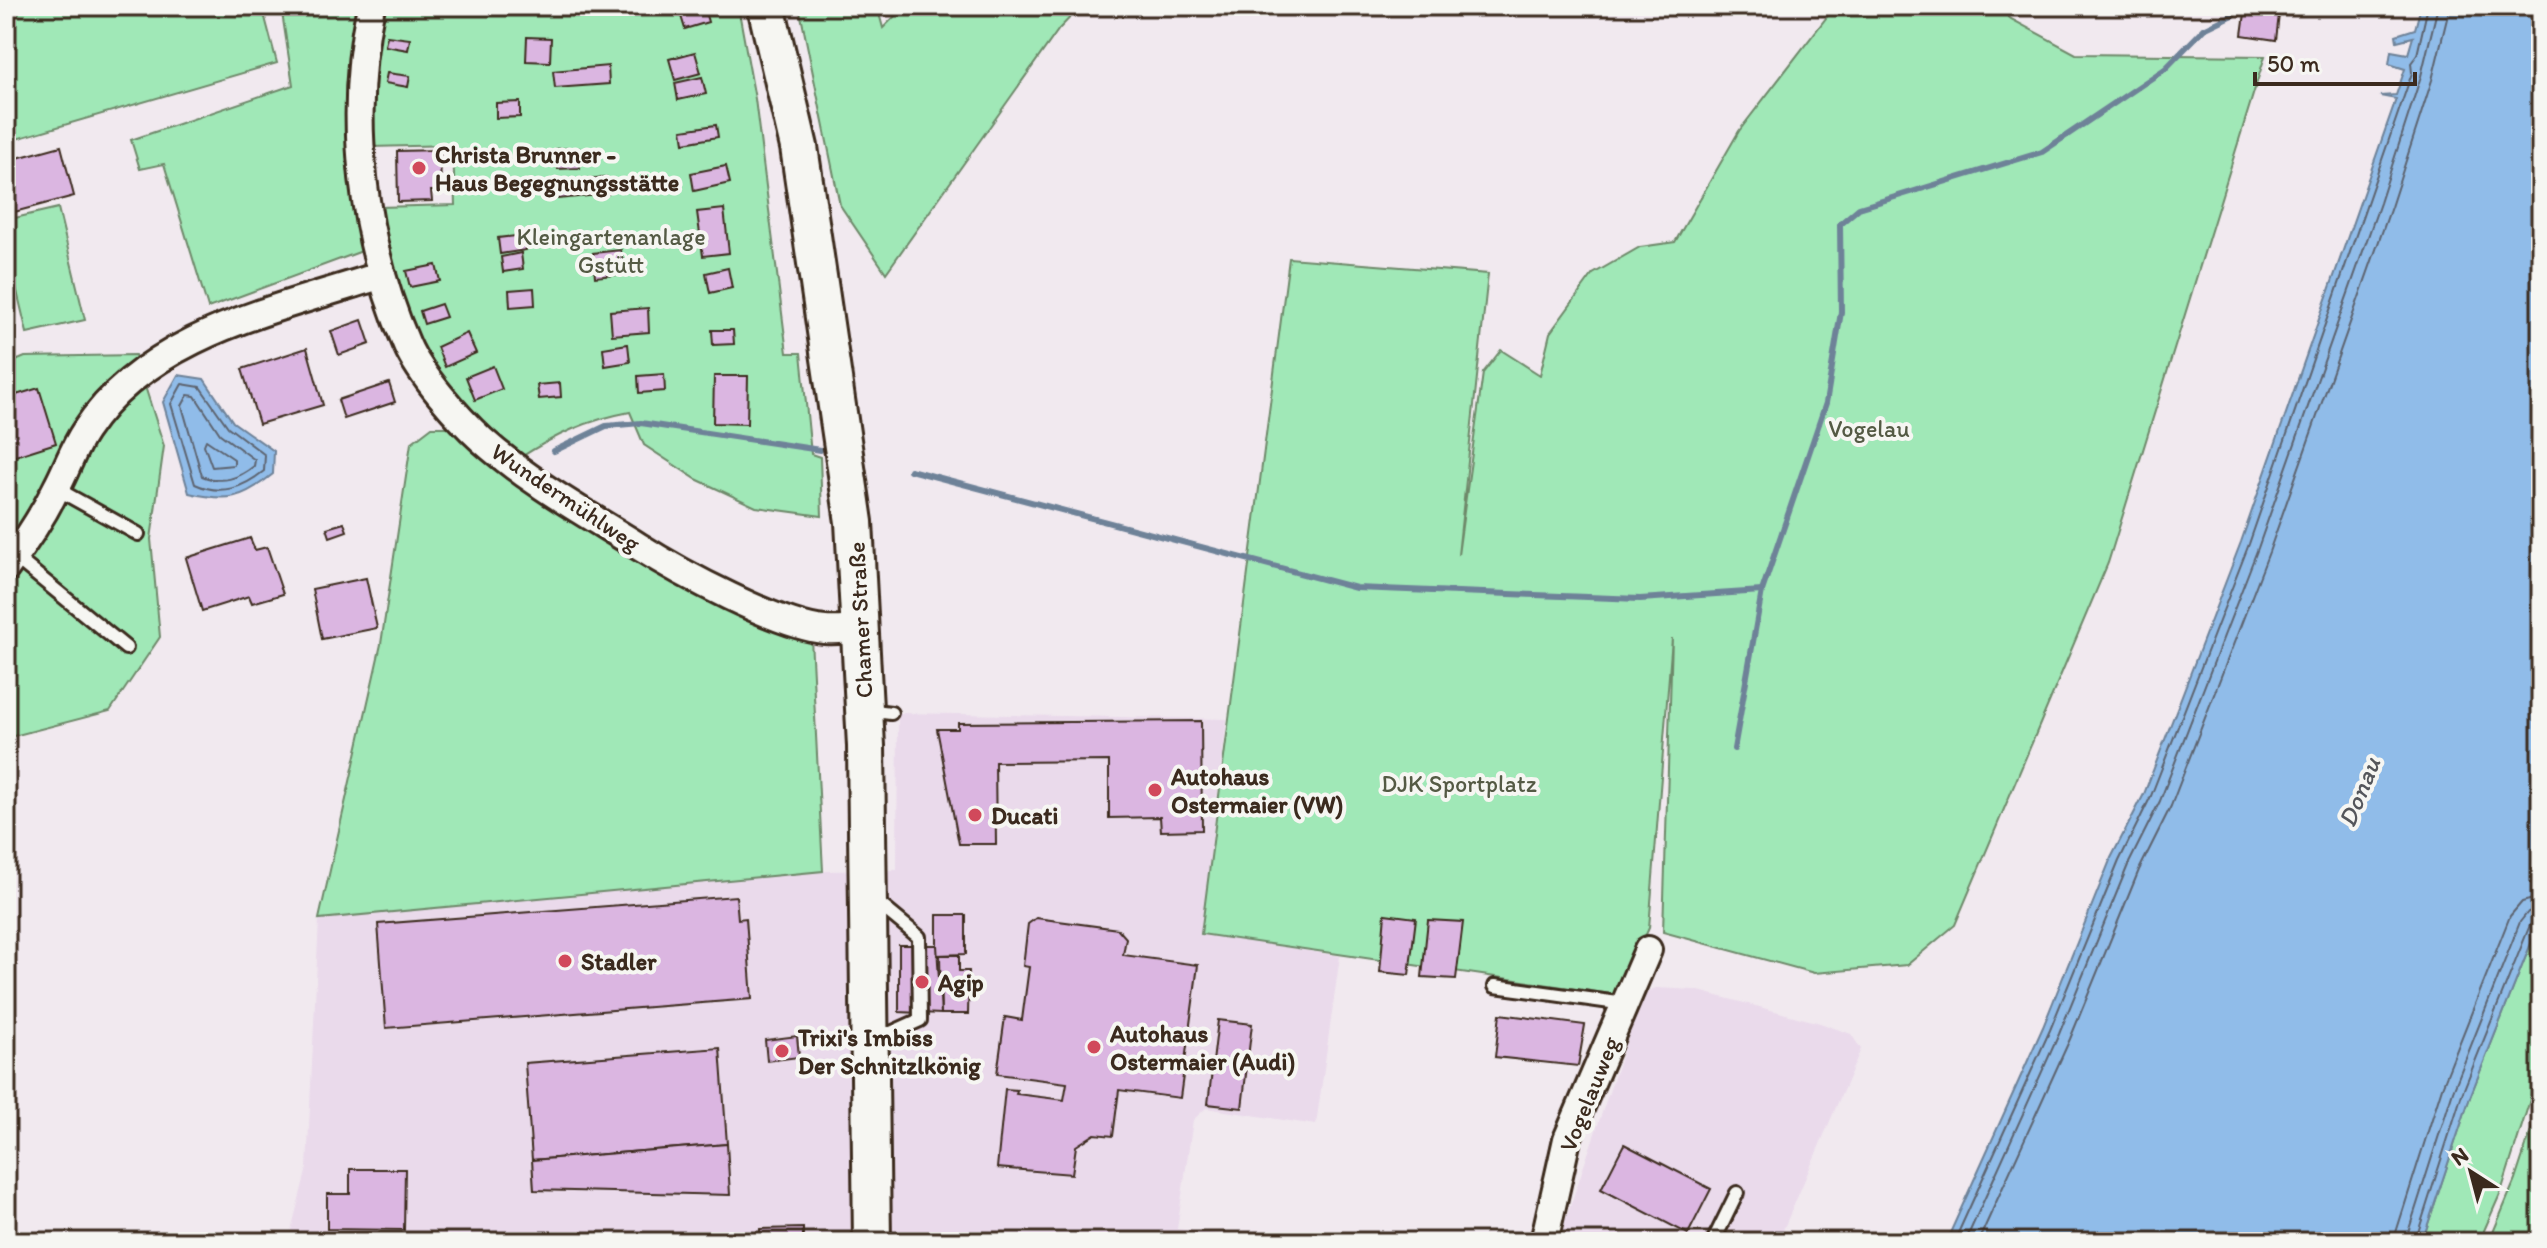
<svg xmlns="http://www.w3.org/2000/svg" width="2547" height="1248" font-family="Itim,sans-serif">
	<rect width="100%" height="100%" fill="#f1e9ef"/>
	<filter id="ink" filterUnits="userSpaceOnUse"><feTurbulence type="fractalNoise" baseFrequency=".0125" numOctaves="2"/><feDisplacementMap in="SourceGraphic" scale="16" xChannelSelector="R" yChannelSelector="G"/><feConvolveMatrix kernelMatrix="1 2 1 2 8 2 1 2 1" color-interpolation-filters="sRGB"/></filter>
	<g filter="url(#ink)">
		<g fill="#eadaeb">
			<polygon points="898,713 1227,719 1201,933 1340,956 1316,1125 1206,1108 1193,1120 1177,1229 1275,1242 288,1242 307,1168 319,919 823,871 897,870"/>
			<polygon points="1656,988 1695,990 1820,1023 1851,1034 1861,1049 1778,1242 1558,1242 1640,1001 1646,992"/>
		</g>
		<g fill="#a0e8b7" stroke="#6e896a" stroke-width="2">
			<polygon points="6,6 262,6 277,63 6,142"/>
			<path d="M281,6H360C348,93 344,165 362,251L208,308L164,164L140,169L131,140L293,85Z"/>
			<path d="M382,6H738L755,99L787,353H801L811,454L820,457L822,516L756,507L696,479L644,445L630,412C587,420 555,435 518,459C493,434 460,410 439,381C402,332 390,266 378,207L455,205L453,145L370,147L373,70Z"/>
			<polygon points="799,6 877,6 883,28 905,6 1081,6 1059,29 886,273 840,205"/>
			<polygon points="1827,6 1996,6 2011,19 2076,54 2265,56 2108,563 1955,925 1907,965 1814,973 1663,932 1672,638 1649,928 1618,995 1201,934 1289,258 1488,274 1458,555 1483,373 1501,350 1540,375 1550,333 1593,274 1640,247 1675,242 1739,131 1829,14"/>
			<polygon points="58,208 85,320 27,333 6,245 6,220"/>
			<polygon points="135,355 164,446 151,539 160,637 110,711 6,738 6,365 25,357"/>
			<path d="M432,427H453C558,532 677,582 811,638L823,871L319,919L381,644L411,443Z"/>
			<polygon points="2541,918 2541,1065 2501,1192 2479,1242 2422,1242 2470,1097"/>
			<polygon points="2541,1100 2541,1242 2489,1242 2515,1180"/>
		</g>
		<g fill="#90bce9" stroke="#6e8298" stroke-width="2">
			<polygon points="2421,6 2541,6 2541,918 2470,1097 2422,1242 1946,1242 2043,1027 2111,858 2144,794 2241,542 2396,99 2380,96 2396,95 2405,69 2389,64 2391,51 2408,54 2413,37 2397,41 2396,35 2415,29"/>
			<path d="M178,375L204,379L233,422L274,451L273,474C242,499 228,502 189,493L163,402Z"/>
		</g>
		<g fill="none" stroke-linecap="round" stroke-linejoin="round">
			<g stroke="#5d646f" stroke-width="2">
				<path d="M182,384L200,387L228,427L265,455L264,471C243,488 221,496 195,484L171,404Z"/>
				<path d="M188,395L195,396L220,434L255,460L254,466C238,479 222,484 202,476L182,406Z"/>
				<polygon points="206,440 234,459 234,465 212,467 204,445"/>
				<polyline points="1954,1242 2050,1030 2119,861 2151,796 2249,544 2412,73 2411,63 2417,55 2428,6"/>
				<polyline points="1965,1242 2059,1034 2128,865 2160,801 2258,548 2380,203 2421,76 2438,6"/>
				<polyline points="1978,1242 2070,1039 2139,870 2171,806 2269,552 2391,207 2432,80 2450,6"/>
				<polyline points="2393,1242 2442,1087 2510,916 2522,902 2541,897"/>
				<polyline points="2405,1242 2453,1091 2520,922 2528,912 2541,909"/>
				<polyline points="2415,1242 2462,1094 2530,925 2541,919"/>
			</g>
			<g stroke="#6e8298" stroke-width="6">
				<polyline points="554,451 606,426 641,423 820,450"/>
				<polyline points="910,470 1356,588 1640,599 1762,591"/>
				<polyline points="1734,749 1762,591 1826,403 1841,312 1840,224 1859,208 2042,152 2165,69 2204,29 2233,15"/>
			</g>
		</g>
		<g fill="#dbb6e1" stroke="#3b2a1e" stroke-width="2">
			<polygon points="2246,6 2280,6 2276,40 2242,35"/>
			<polygon points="704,8 708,22 685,29 681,16"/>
			<polygon points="387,36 410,39 408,50 385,46"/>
			<polygon points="527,37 551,38 550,62 526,61"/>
			<polygon points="695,52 701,73 675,80 669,59"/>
			<polygon points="608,66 609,84 555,88 553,71"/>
			<polygon points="387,73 410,76 408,87 385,83"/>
			<polygon points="702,77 706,94 678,100 675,83"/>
			<polygon points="520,102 520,117 496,118 496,103"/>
			<polygon points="716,125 718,137 684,143 682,130"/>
			<polygon points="61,146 74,196 7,214 6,161"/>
			<polygon points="579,148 580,168 558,169 556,149"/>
			<polygon points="440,150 441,191 431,191 432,201 398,202 397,151"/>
			<polygon points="726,166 730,183 694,191 691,173"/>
			<polygon points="606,177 608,194 558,199 557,182"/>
			<polygon points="724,209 729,253 703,256 697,212"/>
			<polygon points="524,235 526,250 500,254 498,238"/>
			<polygon points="621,250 623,274 595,277 593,253"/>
			<polygon points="521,253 523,269 503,272 501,257"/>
			<polygon points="436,265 440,281 410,287 406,271"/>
			<polygon points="728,268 732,288 710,293 706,273"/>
			<polygon points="534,288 535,305 510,307 509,290"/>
			<polygon points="441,304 446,317 424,324 420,311"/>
			<polygon points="648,308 649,332 612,335 610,311"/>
			<polygon points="362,320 370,344 339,355 331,331"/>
			<polygon points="712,330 733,330 734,344 713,345"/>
			<polygon points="467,333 476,353 445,367 437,347"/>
			<polygon points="628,344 630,362 605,366 603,348"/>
			<polygon points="307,348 323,405 259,424 242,369"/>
			<polygon points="493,366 502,389 475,400 466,377"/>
			<polygon points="664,374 665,391 639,393 638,376"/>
			<polygon points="714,376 748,376 747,424 713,423"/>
			<polygon points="389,383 395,402 344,419 338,400"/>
			<polygon points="560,383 561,397 539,399 537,385"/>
			<polygon points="39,388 56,443 6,459 6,398"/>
			<polygon points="344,523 347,531 330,537 327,528"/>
			<polygon points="250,538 255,550 267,547 283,594 252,603 249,596 202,611 186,558"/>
			<polygon points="366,578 377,628 322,639 312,589"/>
			<polygon points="1201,721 1202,830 1161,831 1160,817 1109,818 1109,761 995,762 996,844 959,844 937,729 958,729 958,723"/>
			<polygon points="736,896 738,919 746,918 752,999 386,1028 378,924"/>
			<polygon points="1385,914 1416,918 1409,975 1380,972"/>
			<polygon points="937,915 966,915 966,954 937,955"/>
			<polygon points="1036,918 1118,929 1126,938 1123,955 1198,965 1180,1098 1119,1090 1113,1136 1095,1134 1076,1146 1072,1174 997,1168 1005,1089 1017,1090 1016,1094 1064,1100 1067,1083 997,1074 1005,1017 1022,1020 1029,967 1023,966 1028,924"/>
			<polygon points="1428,920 1463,922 1456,979 1422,977"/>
			<polygon points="899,945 937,945 941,1014 899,1012"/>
			<polygon points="940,955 959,955 959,971 969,971 968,1014 941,1014"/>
			<polygon points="1500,1014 1585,1025 1578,1066 1495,1057"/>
			<polygon points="1218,1020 1252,1024 1242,1108 1208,1104"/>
			<polygon points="797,1036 799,1057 767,1061 765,1040"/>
			<polygon points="720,1048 727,1144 532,1160 525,1063"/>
			<polygon points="727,1144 730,1195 534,1190 532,1160"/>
			<polygon points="1624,1144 1711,1189 1688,1234 1601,1189"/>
			<polygon points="350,1169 405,1169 404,1230 327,1229 327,1194 350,1194"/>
			<polygon points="803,1228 803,1242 760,1242 760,1229"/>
		</g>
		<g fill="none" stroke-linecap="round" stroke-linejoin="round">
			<g stroke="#3b2a1e" stroke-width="18">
				<g id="service">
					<polyline points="57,489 138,534"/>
					<polyline points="15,557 126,648"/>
					<polyline points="866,710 891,713"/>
					<polyline points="1495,986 1625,1004"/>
					<polyline points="872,1033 891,1033 920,1020 919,937 873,899"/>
					<polyline points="1713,1242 1737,1193"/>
				</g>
			</g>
			<g stroke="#3b2a1e" stroke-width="32">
				<g id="minor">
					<path d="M371,6C347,116 362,242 407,345C420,375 458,418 482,440C529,482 585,513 638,546C679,572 778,626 825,630C837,631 850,629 862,629"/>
					<path d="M6,568C25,543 44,514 58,485C67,468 74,447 85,431C149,333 279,309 382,275"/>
					<polyline points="1544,1242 1567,1139 1648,950"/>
				</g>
			</g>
			<g stroke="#3b2a1e" stroke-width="42">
				<polyline id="secondary" points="766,6 799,147 854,522 866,746 872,1242"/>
			</g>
			<use href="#service" stroke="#f6f6f2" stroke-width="12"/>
			<use href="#minor" stroke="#f6f6f2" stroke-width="26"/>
			<use href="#secondary" stroke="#f6f6f2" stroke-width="36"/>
		</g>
	</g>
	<g fill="#d1495b" stroke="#f6f6f2" stroke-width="3">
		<circle cx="419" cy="168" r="8"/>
		<circle cx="1155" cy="790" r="8"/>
		<circle cx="975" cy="815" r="8"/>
		<circle cx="565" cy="961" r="8"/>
		<circle cx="922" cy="982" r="8"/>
		<circle cx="1094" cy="1047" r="8"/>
		<circle cx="782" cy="1051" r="8"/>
	</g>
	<g text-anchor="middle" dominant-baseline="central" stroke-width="8" stroke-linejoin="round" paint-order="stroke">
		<g font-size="24" font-weight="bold" fill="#3b2a1e" stroke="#f6f6f2" text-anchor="start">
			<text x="435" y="154">Christa Brunner -<tspan x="435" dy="28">Haus Begegnungsstätte</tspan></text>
			<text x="1171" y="776">Autohaus<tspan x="1171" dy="28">Ostermaier (VW)</tspan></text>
			<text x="991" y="815">Ducati</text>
			<text x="581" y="961">Stadler</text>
			<text x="938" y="982">Agip</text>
			<text x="1110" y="1033">Autohaus<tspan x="1110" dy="28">Ostermaier (Audi)</tspan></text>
			<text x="798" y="1037">Trixi's Imbiss<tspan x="798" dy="28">Der Schnitzlkönig</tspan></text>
		</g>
		<g font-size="24" fill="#545a44" stroke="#f6f6f2">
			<text x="611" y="236">Kleingartenanlage<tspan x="611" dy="28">Gstütt</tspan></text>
			<text x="1869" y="428">Vogelau</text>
			<text x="1459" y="783">DJK Sportplatz</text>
		</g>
		<g font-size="24" fill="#3b2a1e" stroke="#f6f6f2">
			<text transform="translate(566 497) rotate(34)">Wundermühlweg</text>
			<text transform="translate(860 620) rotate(-93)">Chamer Straße</text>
			<text transform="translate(1589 1094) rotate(-68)">Vogelauweg</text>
		</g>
		<g font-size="26" font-style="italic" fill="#54565b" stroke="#f6f6f2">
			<text transform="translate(2359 792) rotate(-68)">Donau</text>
		</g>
	</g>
	<rect width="2547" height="1248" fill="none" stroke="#f6f6f2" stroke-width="32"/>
	<rect x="16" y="16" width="2515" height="1216" fill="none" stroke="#3b2a1e" stroke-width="3" filter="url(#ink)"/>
	<g transform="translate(2471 1172) rotate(324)" stroke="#f6f6f2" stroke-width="6" paint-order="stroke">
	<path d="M0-6L14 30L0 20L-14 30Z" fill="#3b2a1e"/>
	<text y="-12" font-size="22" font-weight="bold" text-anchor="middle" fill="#3b2a1e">N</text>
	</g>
	<path d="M2255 72v12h160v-12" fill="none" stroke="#3b2a1e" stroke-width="4"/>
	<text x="2267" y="72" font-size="24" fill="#3b2a1e" stroke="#f6f6f2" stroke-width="6" paint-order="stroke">50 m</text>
</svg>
